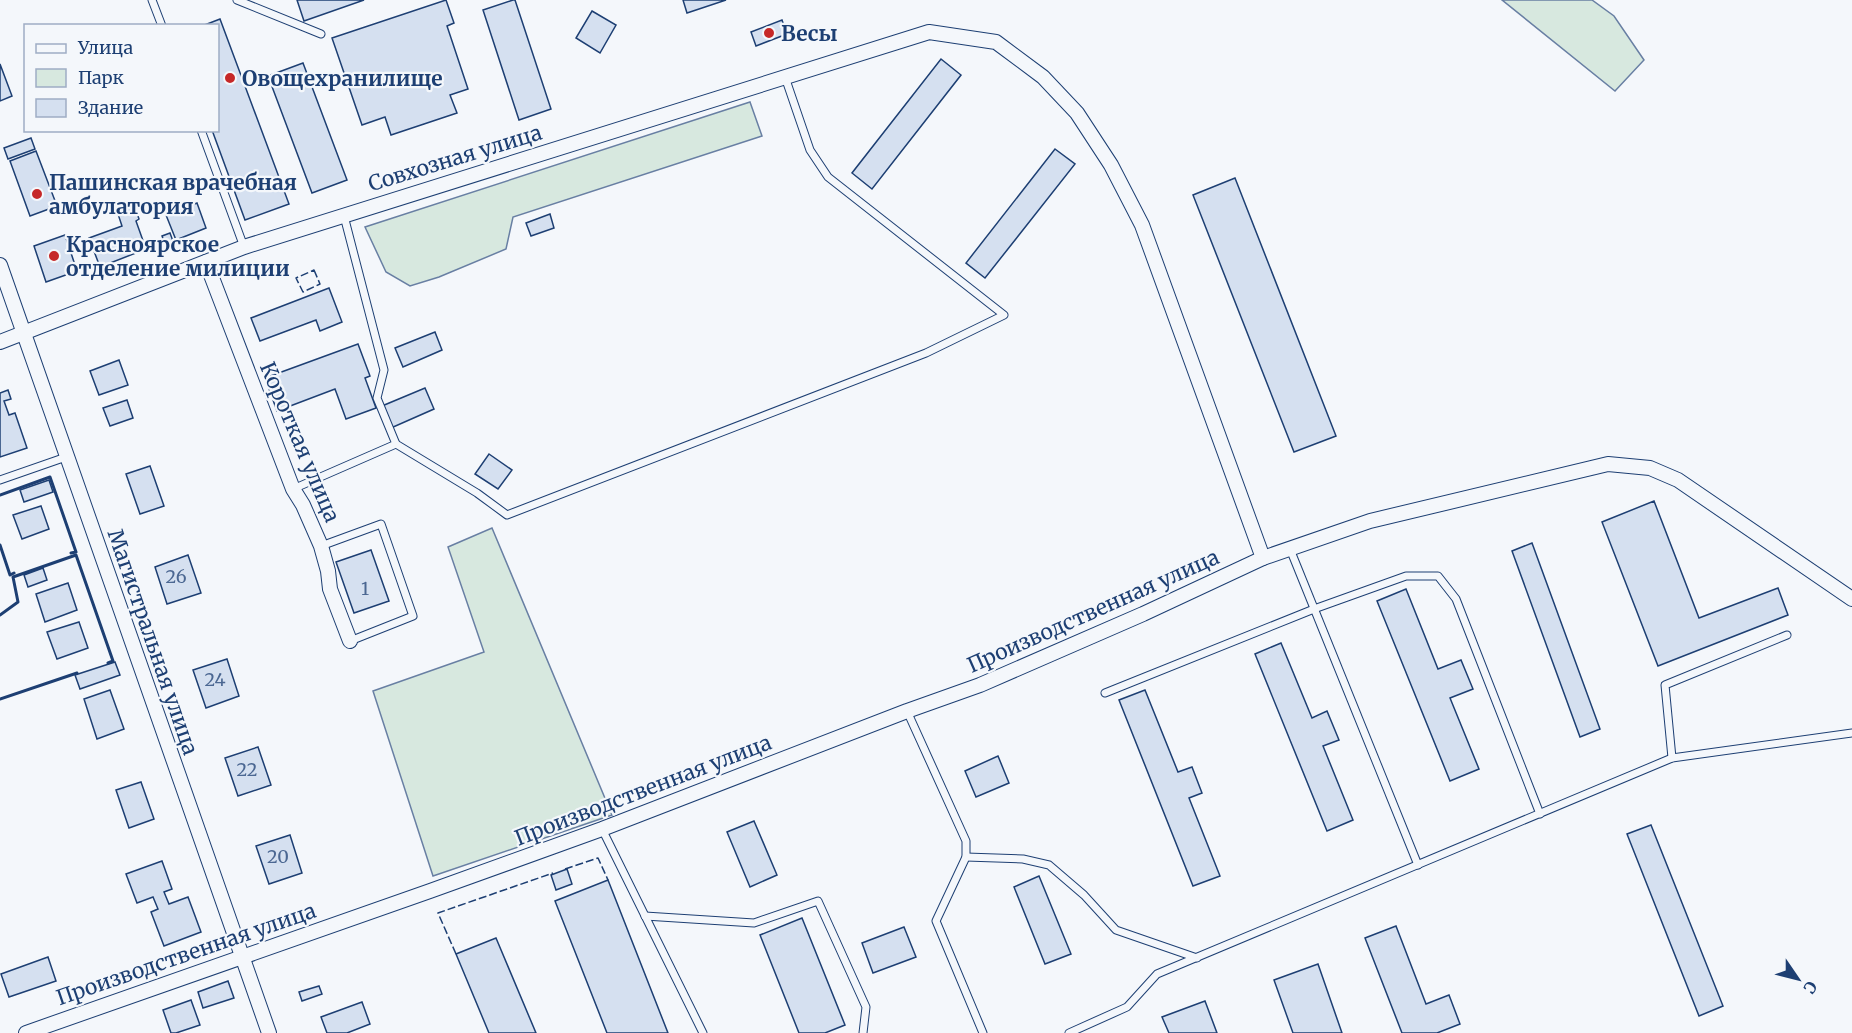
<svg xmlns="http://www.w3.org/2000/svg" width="1852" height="1033" font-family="Merriweather,serif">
	<rect width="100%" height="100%" fill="#f4f7fb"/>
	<g fill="#d7e8df" stroke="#687fa3" stroke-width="1.5">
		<polygon points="1502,0 1592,0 1614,16 1644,60 1615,91"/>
		<polygon points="750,102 762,136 513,217 506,249 439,277 410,286 386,272 365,227"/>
		<polygon points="492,528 612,815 433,876 373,691 484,652 448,547"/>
	</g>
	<g fill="#d5e0f0" stroke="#1d3f73" stroke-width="1.5">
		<polygon points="297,0 364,0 304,21"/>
		<polygon points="446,0 454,23 447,26 468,89 450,95 457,113 391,135 385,117 362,125 332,38"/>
		<polygon points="513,0 515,0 551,109 519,120 483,10"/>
		<polygon points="683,0 726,0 687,13"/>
		<polygon points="592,11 616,25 600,53 576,38"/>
		<polygon points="220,19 289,204 245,220 212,130 218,130 218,26 202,26"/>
		<polygon points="782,20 787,34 756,46 751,32"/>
		<polygon points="941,59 961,75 872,189 852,173"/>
		<polygon points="303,63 347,180 312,193 268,76"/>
		<polygon points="0,64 12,96 0,101"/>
		<polygon points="31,138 35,149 8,159 4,148"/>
		<polygon points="1055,149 1075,164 985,278 966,263"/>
		<polygon points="36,151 57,206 30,216 10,161"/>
		<polygon points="1235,178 1336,436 1294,452 1193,195"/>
		<polygon points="197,203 206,228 176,240 166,215"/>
		<polygon points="134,205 139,219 136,221 146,249 100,267 89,238 122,226 117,211"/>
		<polygon points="550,214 554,228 531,236 526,223"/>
		<polygon points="170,233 174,244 166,247 162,236"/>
		<polygon points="65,235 77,271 46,282 34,246"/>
		<polygon points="329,288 342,322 320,331 316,320 260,341 251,318"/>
		<polygon points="435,332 442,350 403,367 395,348"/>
		<polygon points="358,344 370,376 365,378 376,408 346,419 335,389 277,411 265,378"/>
		<polygon points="119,360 128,385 99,395 90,371"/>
		<polygon points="425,388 434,409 391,428 382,406"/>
		<polygon points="8,390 11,399 4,401 9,415 15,413 27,448 0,457 0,393"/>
		<polygon points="127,400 133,418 110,426 103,408"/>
		<polygon points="489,454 512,470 498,489 475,474"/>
		<polygon points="150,466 164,506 140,514 126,474"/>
		<polygon points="49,480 53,492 24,502 20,490"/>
		<polygon points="1654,501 1699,618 1778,588 1788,615 1658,666 1602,522"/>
		<polygon points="41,506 49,529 22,539 13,515"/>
		<polygon points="1532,543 1600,729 1580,737 1512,551"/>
		<polygon points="371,550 389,601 354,613 336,562"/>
		<polygon points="188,555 201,593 167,604 155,567"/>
		<polygon points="43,568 47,580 28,587 24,575"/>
		<polygon points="68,583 77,610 45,622 36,594"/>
		<polygon points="1406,589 1438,669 1461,660 1473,689 1450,698 1479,769 1450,781 1377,601"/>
		<polygon points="79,622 88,648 57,659 47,632"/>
		<polygon points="1281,643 1312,718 1327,711 1339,740 1323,746 1353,820 1327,831 1255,654"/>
		<polygon points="227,659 239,696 206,708 193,670"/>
		<polygon points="115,662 120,675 80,689 75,675"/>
		<polygon points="110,690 124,729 97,739 84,699"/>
		<polygon points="1145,690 1178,772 1192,767 1202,793 1189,798 1220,876 1193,886 1119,700"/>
		<polygon points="258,747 271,785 238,796 225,758"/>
		<polygon points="998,756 1009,783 976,797 965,771"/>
		<polygon points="141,782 154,819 129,828 116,790"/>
		<polygon points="754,821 777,875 750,887 727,832"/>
		<polygon points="1651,825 1723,1006 1699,1016 1627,834"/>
		<polygon points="290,835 302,873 269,884 256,846"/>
		<polygon points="162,861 172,889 164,892 169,904 188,897 201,932 164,946 151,912 158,909 153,897 137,903 126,874"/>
		<polygon points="567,869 572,884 556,890 551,875"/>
		<polygon points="1039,876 1071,954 1045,964 1014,887"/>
		<polygon points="608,880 668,1033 607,1033 555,901"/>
		<polygon points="802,918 845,1025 825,1033 799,1033 760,935"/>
		<polygon points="1396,926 1426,1004 1449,995 1460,1024 1437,1033 1402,1033 1365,938"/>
		<polygon points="904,927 916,957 873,973 862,943"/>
		<polygon points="496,938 536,1033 489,1033 456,954"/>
		<polygon points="48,957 56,981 9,997 1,974"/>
		<polygon points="1318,964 1342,1033 1293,1033 1274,980"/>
		<polygon points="228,981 234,998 203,1008 198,992"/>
		<polygon points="319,986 322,994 302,1001 299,992"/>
		<polygon points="191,1000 200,1025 176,1033 171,1033 163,1010"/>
		<polygon points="1205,1001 1217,1033 1169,1033 1162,1017"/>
		<polygon points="362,1002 370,1024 347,1033 327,1033 321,1017"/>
	</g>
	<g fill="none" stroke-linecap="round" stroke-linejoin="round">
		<g stroke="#1d3f73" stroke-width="9">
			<g id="lane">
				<polyline points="152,0 162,26"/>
				<polyline points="237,0 321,34"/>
				<polyline points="201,130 244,247"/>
				<polyline points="396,444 477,493 507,515 926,353 1004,315 828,177 810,150 785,77"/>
				<polyline points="0,480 66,457"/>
				<polyline points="293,489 396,444 377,398 384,370 344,216"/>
				<polyline points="321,546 381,524 413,616 350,641"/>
				<polyline points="1290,549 1418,865"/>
				<polyline points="1105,693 1314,609 1406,576 1438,576 1456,599 1540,814"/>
				<polyline points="907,711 966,841 966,857 936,921 983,1033"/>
				<polyline points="1672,758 1665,685 1787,635"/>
				<polyline points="602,829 703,1033"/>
				<polyline points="966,857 1023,859 1049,865 1084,895 1116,930 1197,958"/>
				<polyline points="645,916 754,923 818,901 866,1007 863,1033"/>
				<polyline points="1069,1033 1127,1007 1157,974 1672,758 1852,733"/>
			</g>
		</g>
		<g stroke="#1d3f73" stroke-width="16">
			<g id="street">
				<polyline points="206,262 293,489 303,505 321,546 328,571 330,589 350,641"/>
				<polyline points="0,265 269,1033"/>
				<polyline points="0,342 244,247 929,32 996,42 1043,77 1077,113 1111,165 1142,225 1263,558 1370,521 1608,464 1650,468 1678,480 1852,599"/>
				<polyline points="26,1033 430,891 602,829 907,711 980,685 1143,614 1263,558"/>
			</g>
		</g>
		<use href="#lane" stroke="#f4f7fb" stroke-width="7"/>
		<use href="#street" stroke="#f4f7fb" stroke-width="14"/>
		<g stroke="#1d3f73" stroke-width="1.5" stroke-dasharray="8 3" stroke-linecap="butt">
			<polygon points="314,270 320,284 303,292 296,278"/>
			<polyline points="565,869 598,858 608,880"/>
			<polyline points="456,954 438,913 553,873"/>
		</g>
		<g stroke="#1d3f73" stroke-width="3">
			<polyline points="0,495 50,477 76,552 71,553"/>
			<polyline points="0,545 10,575 14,573"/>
			<polyline points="0,615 18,602 13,577 76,555 113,661 108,663"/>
			<polyline points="0,699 77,673"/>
		</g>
	</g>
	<g fill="#c62828" stroke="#f4f7fb" stroke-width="2">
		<circle cx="769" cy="33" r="6"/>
		<circle cx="230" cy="78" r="6"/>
		<circle cx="37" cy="194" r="6"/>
		<circle cx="54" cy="256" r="6"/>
	</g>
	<g text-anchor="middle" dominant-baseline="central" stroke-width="4.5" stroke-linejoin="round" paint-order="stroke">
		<g font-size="18" fill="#4b6792">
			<text x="176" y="576">26</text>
			<text x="365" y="588">1</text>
			<text x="215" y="679">24</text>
			<text x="247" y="769">22</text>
			<text x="278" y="856">20</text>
		</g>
		<g font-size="21" font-weight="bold" fill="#1d3f73" stroke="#f4f7fb" text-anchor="start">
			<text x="781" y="33">Весы</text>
			<text x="242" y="78">Овощехранилище</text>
			<text x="49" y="182">Пашинская врачебная<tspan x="49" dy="24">амбулатория</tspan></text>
			<text x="66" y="244">Красноярское<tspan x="66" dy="24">отделение милиции</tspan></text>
		</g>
		<g font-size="21" fill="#1d3f73" stroke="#f4f7fb">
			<text transform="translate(455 158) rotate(-17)">Совхозная улица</text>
			<text transform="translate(300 442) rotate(67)">Короткая улица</text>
			<text transform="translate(1093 611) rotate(-24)">Производственная улица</text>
			<text transform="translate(153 642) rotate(71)">Магистральная улица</text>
			<text transform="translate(643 790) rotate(-21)">Производственная улица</text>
			<text transform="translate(186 954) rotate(-19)">Производственная улица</text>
		</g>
	</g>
	<rect x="24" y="24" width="195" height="108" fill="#f4f7fb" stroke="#9eadc5" stroke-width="1.5"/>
	<rect x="36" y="44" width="30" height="9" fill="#f4f7fb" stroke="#9eadc5" stroke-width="1.5"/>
	<text x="78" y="54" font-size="18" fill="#1d3f73">Улица</text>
	<rect x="36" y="69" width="30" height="18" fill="#d7e8df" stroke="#9eadc5" stroke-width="1.5"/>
	<text x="78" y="84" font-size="18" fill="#1d3f73">Парк</text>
	<rect x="36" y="99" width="30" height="18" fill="#d5e0f0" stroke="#9eadc5" stroke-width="1.5"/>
	<text x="78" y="114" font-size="18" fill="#1d3f73">Здание</text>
	<g transform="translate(1798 979) rotate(125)" stroke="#f4f7fb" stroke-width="4.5" paint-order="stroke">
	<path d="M0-4.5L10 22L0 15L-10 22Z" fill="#1d3f73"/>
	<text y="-9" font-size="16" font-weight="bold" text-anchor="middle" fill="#1d3f73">С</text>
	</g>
</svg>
